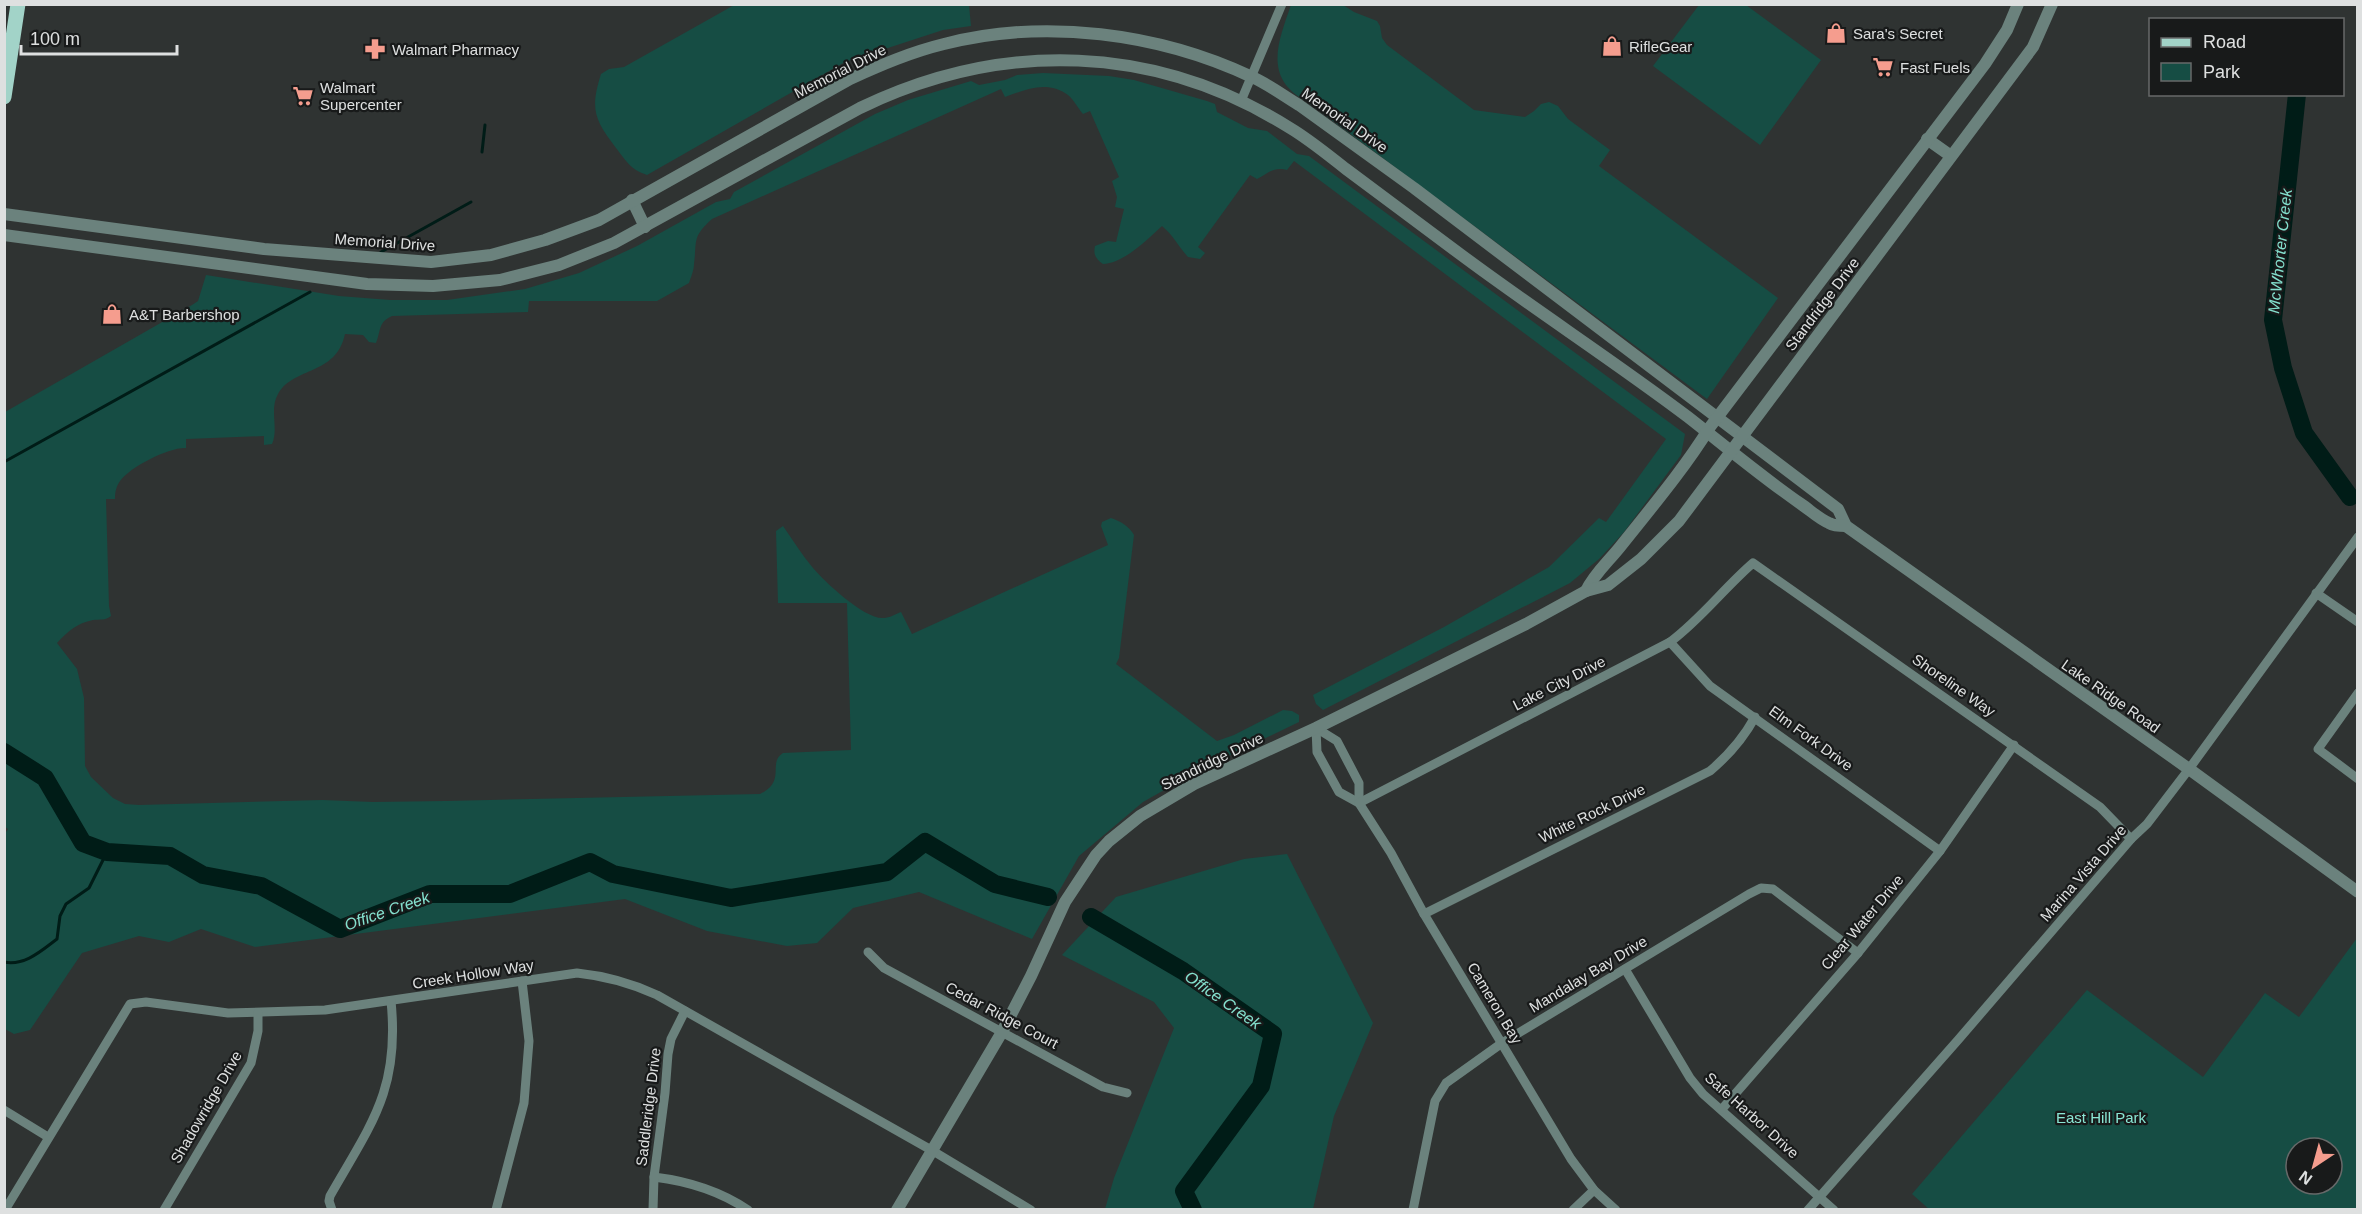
<svg xmlns="http://www.w3.org/2000/svg" width="2362" height="1214" font-family="Arial,sans-serif">
	<rect width="100%" height="100%" fill="#2f3332"/>
	<g fill="#164d44" fill-rule="evenodd">
		<path d="M736,4L969,5L971,26L943,30L845,62L647,175C630,169 627,162 616,148C594,119 590,109 601,74L609,69L624,67Z"/>
		<path d="M1291,5H1343L1354,12L1377,21L1380,26L1382,38L1387,45L1474,110L1525,117L1534,111L1541,104L1549,102L1558,106L1568,119L1610,150L1599,166L1778,298L1707,399L1306,101C1263,78 1278,42 1291,5Z"/>
		<polygon points="1699,5 1746,5 1821,60 1760,145 1653,66"/>
		<path d="M1043,73L1109,76L1134,80L1207,101L1215,104L1217,112L1248,128L1267,131L1297,154L1309,156L1685,434L1681,455L1624,532L1599,559L1570,583L1323,710L1316,704L1313,695L1444,627L1549,567L1599,518L1606,522L1666,439L1294,161L1287,170C1273,166 1268,174 1257,179L1250,175L1198,247L1205,253L1200,259L1188,257C1178,246 1174,236 1162,226C1147,240 1124,263 1103,264C1096,259 1093,255 1095,246L1108,241L1116,242L1124,209L1115,207L1117,197L1112,181L1119,177L1090,111L1083,114C1078,108 1074,100 1068,95C1048,80 1026,89 1005,97L1001,89L712,219C692,237 697,240 694,264C694,270 691,277 689,283L657,301H529L528,312L392,316C378,322 381,331 376,343L369,342L363,335L345,334C336,376 294,366 278,394C269,409 279,429 272,444L264,445V436L186,439V448C169,447 130,467 120,481C116,487 115,492 115,499H106L109,606L111,616C105,621 100,619 93,620C77,623 67,632 57,643L77,669L84,698L85,766L91,777L113,798L125,804L139,805L322,800L373,802L446,801L760,794C787,781 767,763 783,753L851,750L847,603H778L776,531L783,526C793,540 802,555 813,568C825,582 865,620 884,618C889,618 896,614 901,612L912,634L1108,545L1101,526L1102,522L1111,518C1120,521 1129,526 1134,535L1119,658L1116,664L1217,741L1234,735L1283,710L1292,711L1299,715V722L1205,767L1143,802L1079,856L1032,939L919,892L853,908L817,943L787,946L707,931L625,899L255,947L201,929L169,942L139,936L82,953L30,1030L14,1034L5,1029L4,835L8,829L4,826L5,412L192,305L198,301L206,275L339,296L390,300H447L525,289L579,273L637,246L716,202L730,199L734,192L875,114L908,100L971,81L979,85L1005,80L1017,75Z"/>
		<polygon points="1287,854 1373,1023 1334,1116 1313,1209 1105,1209 1114,1178 1174,1028 1154,1002 1062,955 1116,897 1244,859"/>
		<path d="M2357,938V1209L1930,1210L1912,1194L2087,990L2203,1077L2265,993L2299,1017ZM2296,1148H2332V1184H2296Z"/>
	</g>
	<g fill="none" stroke-linecap="round" stroke-linejoin="round">
		<g stroke="#001c17" stroke-width="3">
			<polyline points="482,152 485,125"/>
			<polyline points="381,252 471,202"/>
			<polyline points="4,462 310,292"/>
			<path d="M4,962C25,966 41,951 57,939L60,916L66,904L89,888L107,852"/>
		</g>
		<g stroke="#001c17" stroke-width="18">
			<polyline points="2297,94 2273,320 2283,368 2304,433 2350,497"/>
			<polyline points="4,752 45,778 83,843 107,852 170,856 203,875 261,886 340,929 430,894 510,894 590,862 613,874 731,898 887,872 925,842 995,884 1048,897"/>
			<polyline points="1091,917 1183,971 1273,1034 1261,1086 1184,1191 1193,1210"/>
		</g>
		<g stroke="#6b827d" stroke-width="9">
			<polyline points="1241,101 1282,4"/>
			<polyline points="2316,593 2358,622"/>
			<polyline points="1670,642 1710,686 1940,851"/>
			<polyline points="2358,693 2318,749 2358,779"/>
			<polyline points="1316,728 1317,752 1339,792 1359,803 1391,853 1424,914 1571,1159 1594,1190 1616,1210"/>
			<polyline points="1316,728 1337,741 1359,783 1359,803"/>
			<path d="M1359,803L1670,642C1701,619 1724,588 1753,563L2100,807L2131,839"/>
			<path d="M1424,914L1710,771C1729,755 1743,739 1755,717"/>
			<polyline points="868,952 884,968 1103,1087 1127,1093"/>
			<polyline points="1625,969 1690,1078 1703,1094 1834,1210"/>
			<polyline points="1722,1109 1858,953 1940,851 2014,745"/>
			<polyline points="4,1110 48,1137"/>
			<path d="M654,1177C687,1181 720,1191 748,1210"/>
			<path d="M5,1210L130,1004L146,1002L228,1013L325,1010L577,973C606,976 631,983 657,995L933,1151L1031,1210"/>
			<polyline points="164,1210 251,1063 258,1031 258,1013"/>
			<path d="M332,1210L329,1201L330,1196C371,1124 400,1090 391,1001"/>
			<polyline points="496,1210 524,1103 529,1041 522,981"/>
			<polyline points="653,1210 654,1177 665,1093 668,1054 671,1039 685,1011"/>
			<polyline points="1413,1210 1435,1101 1446,1083 1502,1043 1749,894 1761,888 1773,889 1858,953"/>
			<polyline points="1573,1210 1594,1190"/>
			<polyline points="1808,1210 1958,1040 2131,839 2147,824 2189,769 2358,537"/>
		</g>
		<g stroke="#6b827d" stroke-width="12">
			<polyline points="1927,139 1951,156"/>
			<polyline points="632,200 645,227"/>
			<path d="M4,214L264,249L431,262L491,255L545,240L599,220L850,79C881,65 911,52 944,44C1044,18 1159,33 1252,77C1268,84 1284,96 1299,105L1414,188L1838,509L1846,526L2189,769L2358,892"/>
			<path d="M4,235L367,284L433,286L500,280L559,265L614,243L860,108C1003,39 1156,44 1290,128C1310,140 1328,155 1346,169C1384,197 1422,226 1460,254C1535,310 1614,361 1688,417C1725,446 1762,477 1801,504C1810,510 1819,519 1829,523C1834,526 1841,526 1846,526"/>
			<path d="M1586,591C1594,574 1608,562 1620,547C1651,508 1684,469 1710,427L1985,64L2007,30L2018,4"/>
			<polyline points="897,1210 1002,1032 1031,976 1065,902 1096,855 1109,841 1140,816 1194,784 1316,728 1526,624 1586,591 1608,585 1641,559 1679,521 2033,47 2052,4"/>
		</g>
		<polyline stroke="#a2d3c8" stroke-width="15" points="4,97 18,4"/>
	</g>
	<defs>
		<g id="shop-bare" transform="scale(1.62)"><path d="M-5-2.5h2.3a2.7 3.5 0 0 1 5.4 0H5L5.5 6h-11ZM-1.5-2.5h3a1.5 2.3 0 0 0-3 0Z" fill="#f59d8e" stroke="#181a1a" stroke-width="2.5" paint-order="stroke"/></g>
		<g id="pharmacy-bare" transform="scale(1.62)"><path d="M-2-6h4v4h4v4h-4v4h-4v-4h-4v-4h4Z" fill="#f59d8e" stroke="#181a1a" stroke-width="2.5" paint-order="stroke"/></g>
		<g id="supermarket-bare" transform="scale(1.62)"><path d="M-6-5.5h2.5l.6 2H6L4.5 2H-2.5L-4.4-4H-6ZM-1.5 3.2a1.3 1.3 0 1 0 .1 0ZM3 3.2a1.3 1.3 0 1 0 .1 0Z" fill="#f59d8e" stroke="#181a1a" stroke-width="2.5" paint-order="stroke"/></g>
	</defs>
	<g fill-rule="evenodd">
		<use href="#shop-bare" x="1836" y="33"/>
		<use href="#shop-bare" x="1612" y="46"/>
		<use href="#pharmacy-bare" x="375" y="49"/>
		<use href="#supermarket-bare" x="1883" y="67"/>
		<use href="#supermarket-bare" x="303" y="96"/>
		<use href="#shop-bare" x="112" y="314"/>
	</g>
	<g text-anchor="middle" dominant-baseline="central" stroke-width="4.5" stroke-linejoin="round" paint-order="stroke">
		<g font-size="15" fill="#dee0e0" stroke="#181a1a" text-anchor="start">
			<text x="1853" y="33">Sara's Secret</text>
			<text x="1629" y="46">RifleGear</text>
			<text x="392" y="49">Walmart Pharmacy</text>
			<text x="1900" y="67">Fast Fuels</text>
			<text x="320" y="87">Walmart<tspan x="320" dy="17">Supercenter</tspan></text>
			<text x="129" y="314">A&amp;T Barbershop</text>
		</g>
		<g font-size="15" fill="#dee0e0" stroke="#181a1a">
			<text transform="translate(840 71) rotate(-27)">Memorial Drive</text>
			<text transform="translate(1345 120) rotate(35)">Memorial Drive</text>
			<text transform="translate(385 242) rotate(4)">Memorial Drive</text>
			<text transform="translate(1822 304) rotate(-53)">Standridge Drive</text>
			<text transform="translate(1559 683) rotate(-27)">Lake City Drive</text>
			<text transform="translate(1954 685) rotate(35)">Shoreline Way</text>
			<text transform="translate(2111 696) rotate(35)">Lake Ridge Road</text>
			<text transform="translate(1811 738) rotate(36)">Elm Fork Drive</text>
			<text transform="translate(1212 761) rotate(-26)">Standridge Drive</text>
			<text transform="translate(1592 813) rotate(-26)">White Rock Drive</text>
			<text transform="translate(2083 873) rotate(-49)">Marina Vista Drive</text>
			<text transform="translate(1862 922) rotate(-50)">Clear Water Drive</text>
			<text transform="translate(473 974) rotate(-9)">Creek Hollow Way</text>
			<text transform="translate(1588 974) rotate(-31)">Mandalay Bay Drive</text>
			<text transform="translate(1495 1003) rotate(59)">Cameron Bay</text>
			<text transform="translate(1002 1015) rotate(28)">Cedar Ridge Court</text>
			<text transform="translate(206 1107) rotate(-60)">Shadowridge Drive</text>
			<text transform="translate(648 1107) rotate(-83)">Saddleridge Drive</text>
			<text transform="translate(1752 1115) rotate(42)">Safe Harbor Drive</text>
		</g>
		<g font-size="15" fill="#8ae6d4" stroke="#181a1a">
			<text x="2101" y="1117">East Hill Park</text>
		</g>
		<g font-size="16" font-style="italic" fill="#84e0ce" stroke="#181a1a">
			<text transform="translate(2280 251) rotate(-84)">McWhorter Creek</text>
			<text transform="translate(387 911) rotate(-19)">Office Creek</text>
			<text transform="translate(1223 1000) rotate(35)">Office Creek</text>
		</g>
	</g>
	<rect width="2362" height="1214" fill="none" stroke="#dee0e0" stroke-width="12"/>
	<rect x="2149" y="18" width="195" height="78" fill="#181a1a" stroke="#676969" stroke-width="1.5"/>
	<rect x="2161" y="38" width="30" height="9" fill="#a2d3c8" stroke="#676969" stroke-width="1.5"/>
	<text x="2203" y="48" font-size="18" fill="#dee0e0">Road</text>
	<rect x="2161" y="63" width="30" height="18" fill="#164d44" stroke="#676969" stroke-width="1.5"/>
	<text x="2203" y="78" font-size="18" fill="#dee0e0">Park</text>
	<g transform="translate(2314 1166) rotate(216)"><circle r="28" fill="#181a1a" stroke="#676969" stroke-width="1.5"/>
	<path d="M0-4.5L10 22L0 15L-10 22Z" fill="#f59d8e"/>
	<text y="-9" font-size="16" font-weight="bold" text-anchor="middle" fill="#dee0e0">N</text>
	</g>
	<path d="M21 45v9h156v-9" fill="none" stroke="#dee0e0" stroke-width="3"/>
	<text x="30" y="45" font-size="18" fill="#dee0e0" stroke="#181a1a" stroke-width="4.5" paint-order="stroke">100 m</text>
</svg>
